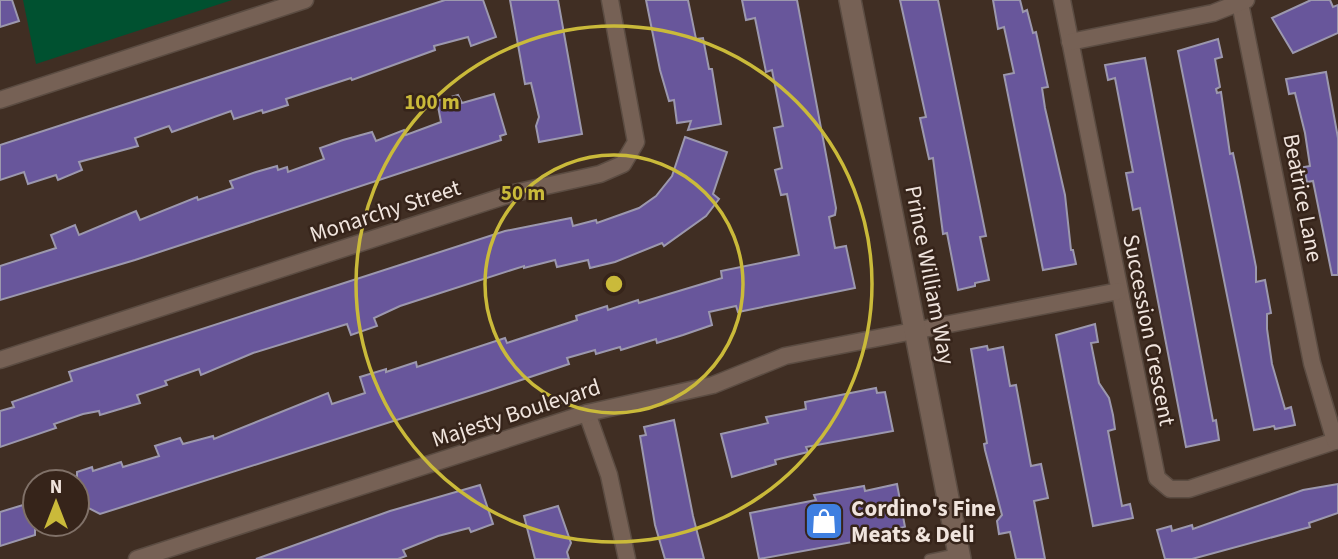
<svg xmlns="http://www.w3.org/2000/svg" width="1338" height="559" font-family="'Source Sans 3',sans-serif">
	<rect width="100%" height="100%" fill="#402e23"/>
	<polygon fill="#005130" points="23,0 232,0 36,64"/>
	<g fill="#68569b" stroke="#9c98ae" stroke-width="2">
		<polygon points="0,0 12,0 19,21 0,27"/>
		<polygon points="445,0 483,0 496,37 471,46 468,37 434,46 435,50 352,80 351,78 286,99 288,105 263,113 262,110 234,119 231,111 172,132 169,126 135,138 138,146 79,162 82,170 58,180 56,175 28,184 24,172 0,180 0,145"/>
		<polygon points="510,0 558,0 582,134 539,142 536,126 539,117 531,83 525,84"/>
		<polygon points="646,0 688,0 696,39 703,38 709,69 712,69 721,124 688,130 691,121 677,123 674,100 669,101 660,70"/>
		<polygon points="742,0 797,0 836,208 835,215 829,217 835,248 846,246 855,288 738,312 736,306 709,312 712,325 683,335 657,343 656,339 621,350 620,347 596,354 595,350 567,358 569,364 488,391 100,514 77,502 77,472 92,467 93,471 121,462 123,467 159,456 155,446 180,438 183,444 213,436 214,439 328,393 332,404 365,393 360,377 386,369 386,372 416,362 417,367 505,338 507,343 577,320 576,316 607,306 608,310 638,300 639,303 722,278 721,271 799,255 787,194 781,195 775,170 782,168 774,128 783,126 772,70 766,72 755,18 746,20"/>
		<polygon points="900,0 938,0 986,236 980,237 989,280 975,283 975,286 958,290 947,233 943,234 933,158 929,159 920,118 926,117"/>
		<polygon points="993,0 1020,0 1023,12 1027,10 1033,33 1036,32 1048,87 1042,88 1045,108 1065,195 1071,250 1073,250 1076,264 1043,270 1004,75 1014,73 1004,27 998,29"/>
		<polygon points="1311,0 1330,0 1333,7 1338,5 1338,33 1293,53 1272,18"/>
		<polygon points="1218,39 1222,57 1215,59 1220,87 1216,89 1217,93 1221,92 1230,154 1233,153 1237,172 1256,267 1256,282 1265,280 1271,313 1267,314 1267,329 1272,364 1285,409 1291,407 1295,425 1275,429 1274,426 1254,430 1178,51"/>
		<polygon points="1145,58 1213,421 1216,420 1219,440 1186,447 1140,208 1133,210 1126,173 1133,172 1115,78 1108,80 1105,65"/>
		<polygon points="1326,72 1338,138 1338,275 1332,275 1313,181 1307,182 1304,167 1310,166 1305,133 1295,93 1289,94 1286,79"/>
		<polygon points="494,94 506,134 500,136 501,140 135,260 0,300 0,266 56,248 51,235 75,225 79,235 136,211 140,220 197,197 198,200 233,188 230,181 256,172 277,166 278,170 287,167 288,172 324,159 320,148 343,140 372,132 376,141 404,130 406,135 441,122 437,101 458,95 462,103"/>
		<polygon points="685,137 727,152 713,194 719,199 706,216 664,246 662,243 615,262 590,268 588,260 557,267 555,260 524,268 524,266 400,306 374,318 377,326 351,335 347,324 253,353 201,375 199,369 165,381 167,385 137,395 140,403 100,415 99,411 83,414 54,424 56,428 0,447 0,411 14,407 12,402 72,381 69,372 505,231 571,218 573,226 596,220 597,223 639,208 656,196 672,176"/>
		<polygon points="1095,324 1098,342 1091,343 1099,383 1109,398 1113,415 1115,429 1108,431 1114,463 1122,506 1130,504 1133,518 1093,526 1056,335"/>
		<polygon points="987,346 988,350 1003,347 1010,386 1016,385 1031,466 1041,464 1048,498 1034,501 1045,559 1016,559 1010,532 999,534 997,521 1002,515 985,450 984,444 987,443 971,349"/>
		<polygon points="876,388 877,393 885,392 893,431 806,447 808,452 775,460 776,464 732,477 721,434 768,423 766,417 806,409 805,402"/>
		<polygon points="674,420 693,516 704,559 665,559 655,525 640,436 646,435 644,427"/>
		<polygon points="897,484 905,527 890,530 891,535 759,559 750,513 816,500 814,495 864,486 865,491"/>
		<polygon points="1338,484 1338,513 1309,523 1310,527 1192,559 1165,559 1157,530 1171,526 1172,531 1192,525 1193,529 1303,490"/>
		<polygon points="480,485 493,524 471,532 469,528 438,536 403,550 406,556 398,559 256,559 390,511"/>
		<polygon points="23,505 24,509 35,506 35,535 0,546 0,512"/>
		<polygon points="558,506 571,543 567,552 569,559 535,559 524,516"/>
	</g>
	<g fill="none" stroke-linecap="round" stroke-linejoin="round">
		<g stroke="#5b4c42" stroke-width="11">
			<polyline id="service" points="929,559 958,553"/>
		</g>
		<g stroke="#5b4c42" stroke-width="19">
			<g id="minor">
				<polyline points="1062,0 1157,478 1170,489 1189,489 1338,440"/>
				<polyline points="1240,3 1312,363 1335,441"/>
				<polyline points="1070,42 1213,13 1246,0"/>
				<polyline points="0,100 305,0"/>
				<polyline points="0,360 514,193 600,174 623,164 636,142 610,0"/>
				<polyline points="587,413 609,475 627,559"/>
				<polyline points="137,559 587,413 713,385 785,356 1119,291"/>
			</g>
		</g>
		<g stroke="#5b4c42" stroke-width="24">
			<polyline id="tertiary" points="850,0 960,559"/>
		</g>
		<use href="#service" stroke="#766155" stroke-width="8"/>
		<use href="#minor" stroke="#766155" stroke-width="16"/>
		<use href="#tertiary" stroke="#766155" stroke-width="21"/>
	</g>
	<g fill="none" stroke="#caba3a" stroke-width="3.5">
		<circle cx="614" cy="284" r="129"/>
		<circle cx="614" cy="284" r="258"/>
	</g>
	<defs>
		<g id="shop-square" transform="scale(2.0125)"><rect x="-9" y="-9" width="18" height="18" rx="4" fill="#3f7fe0" stroke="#36241a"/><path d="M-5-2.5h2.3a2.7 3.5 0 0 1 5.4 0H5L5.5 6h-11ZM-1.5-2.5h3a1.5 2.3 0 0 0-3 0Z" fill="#fff"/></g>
	</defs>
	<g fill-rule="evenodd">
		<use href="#shop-square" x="824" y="521"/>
	</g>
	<g text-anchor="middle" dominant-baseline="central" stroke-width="5" stroke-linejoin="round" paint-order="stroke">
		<g font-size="23" fill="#f0e4dd" stroke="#36241a">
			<text transform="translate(1303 198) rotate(79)">Beatrice Lane</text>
			<text transform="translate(385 211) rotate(-18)">Monarchy Street</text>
			<text transform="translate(930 275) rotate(79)">Prince William Way</text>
			<text transform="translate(1149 330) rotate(79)">Succession Crescent</text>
			<text transform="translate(516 413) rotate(-18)">Majesty Boulevard</text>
		</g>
		<g font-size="23" font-weight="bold" fill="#f0e4dd" stroke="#36241a" text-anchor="start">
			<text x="851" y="508">Cordino's Fine<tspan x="851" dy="26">Meats &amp; Deli</tspan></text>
		</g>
	</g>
	<circle cx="614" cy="284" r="10" fill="#caba3a" stroke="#36241a" stroke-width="3.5"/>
	<g font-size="21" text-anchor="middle" font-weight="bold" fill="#caba3a" stroke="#36241a" stroke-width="5" stroke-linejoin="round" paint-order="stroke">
		<text x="432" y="109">100 m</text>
		<text x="523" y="200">50 m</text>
	</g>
	<g transform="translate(56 503)"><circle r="33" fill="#36241a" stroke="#807168" stroke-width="2"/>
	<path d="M0-5L12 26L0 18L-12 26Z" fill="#caba3a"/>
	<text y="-10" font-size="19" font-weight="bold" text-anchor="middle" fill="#f0e4dd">N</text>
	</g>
</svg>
